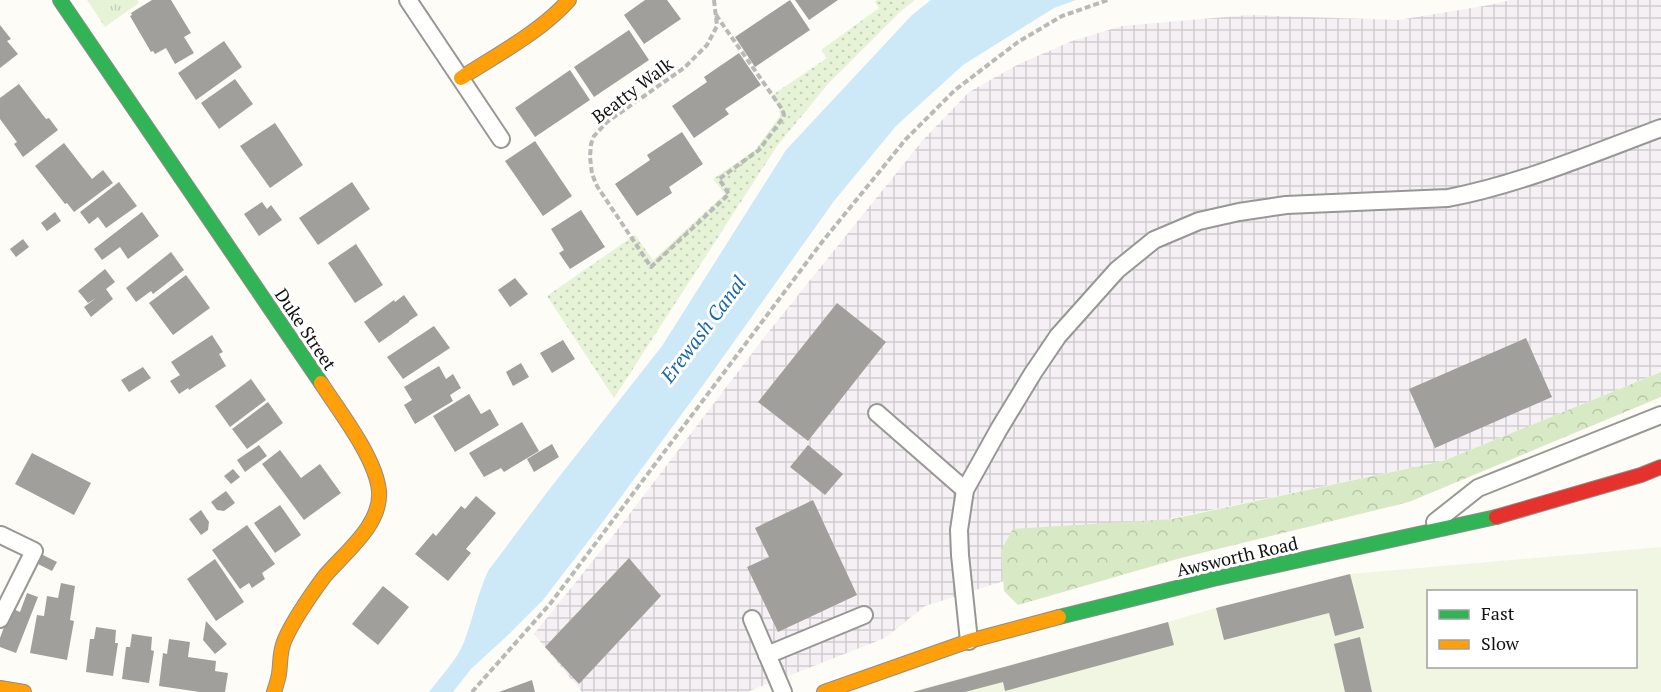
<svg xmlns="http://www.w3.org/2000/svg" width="1661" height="692" font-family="'PT Serif',serif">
	<defs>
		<pattern id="industrial-grid" width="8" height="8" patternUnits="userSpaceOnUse" patternTransform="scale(1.5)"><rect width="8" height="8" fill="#f5f0f3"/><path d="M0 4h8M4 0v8" fill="none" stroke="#d1cdcf"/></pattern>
		<pattern id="grass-tufts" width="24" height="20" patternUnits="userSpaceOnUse" patternTransform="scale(1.5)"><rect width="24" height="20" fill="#e7f3d7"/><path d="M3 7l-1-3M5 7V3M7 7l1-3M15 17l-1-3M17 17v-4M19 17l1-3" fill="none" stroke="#c5cfb8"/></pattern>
		<pattern id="forest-crowns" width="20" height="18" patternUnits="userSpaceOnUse" patternTransform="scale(1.5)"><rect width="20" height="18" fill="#d8eac5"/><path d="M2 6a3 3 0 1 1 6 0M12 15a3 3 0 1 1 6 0" fill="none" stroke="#b8c8a8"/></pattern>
		<pattern id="park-dots" width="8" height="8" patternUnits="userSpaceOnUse" patternTransform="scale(1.5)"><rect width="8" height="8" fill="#e7f3d7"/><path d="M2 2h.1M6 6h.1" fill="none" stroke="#c5cfb8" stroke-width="1.8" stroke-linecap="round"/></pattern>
	</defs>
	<rect width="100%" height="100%" fill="#fdfcf7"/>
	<polygon fill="url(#industrial-grid)" points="1510,0 1661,0 1661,372 1443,461 1045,545 1023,575 925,606 885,638 747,692 582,692 534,634 612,537 770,330 923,140 969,92 1019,64 1072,41 1122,26 1248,15 1398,20 1490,5"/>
	<polygon fill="url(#grass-tufts)" points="87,0 137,0 139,3 105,27"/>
	<polygon fill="url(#forest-crowns)" points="1661,372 1661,397 1409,502 1181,558 1018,605 1004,591 1001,550 1013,529 1172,519 1443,461"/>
	<polygon fill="url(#park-dots)" points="877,0 915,0 901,11 828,84 777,146 614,398 547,296 635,235 653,260 725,194 713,179 755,150 780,116 779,107 771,96 827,58 821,50 879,8 875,2"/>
	<path fill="#f0f6e1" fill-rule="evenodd" d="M1661,547V692H910L1168,622L1216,608L1350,574ZM1428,592H1636V666H1428Z"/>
	<path fill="#cde8f7" d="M931,0H1076L1054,8L963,65L896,126L834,201L706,381L596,531L543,600L508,635L471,669L453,692H429C441,676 457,660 464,642C473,618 478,593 488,571L548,491L662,346L786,150L912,15Z"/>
	<g fill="#a19f9c">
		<polygon points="152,0 171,0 191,33 184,37 194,53 175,64 166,48 155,54 153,51 151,52 130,16 132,15 131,13"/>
		<polygon points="645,0 667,0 681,19 644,44 624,15"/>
		<polygon points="790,0 810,30 755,67 735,37"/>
		<polygon points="795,0 838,0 809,20"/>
		<polygon points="0,25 11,39 7,41 18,54 0,68"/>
		<polygon points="629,30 649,60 594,97 574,67"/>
		<polygon points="224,41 242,67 196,100 178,73"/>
		<polygon points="739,53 761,85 725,109 729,114 694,138 672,106 707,82 704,77"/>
		<polygon points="570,70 590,100 535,137 515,108"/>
		<polygon points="235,79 253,104 219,129 201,103"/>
		<polygon points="19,84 46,119 49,118 58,130 23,157 14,144 17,142 0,119 0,98"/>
		<polygon points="275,123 303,165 270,188 240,146"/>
		<polygon points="682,132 703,164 669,187 672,193 637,216 615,184 650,160 647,155"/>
		<polygon points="535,141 572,196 543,216 505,161"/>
		<polygon points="64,143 92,179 103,170 113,183 74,212 67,203 65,204 35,166"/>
		<polygon points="119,182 137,206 106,228 98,217 89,224 80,212"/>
		<polygon points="352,182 370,209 318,245 299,218"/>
		<polygon points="262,202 267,209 271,205 282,220 259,236 244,214"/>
		<polygon points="581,210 605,247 570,269 559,253 564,250 551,229"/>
		<polygon points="55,212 61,221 47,231 41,223"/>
		<polygon points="142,212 159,236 128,259 120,247 102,260 94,249"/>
		<polygon points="23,239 29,247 16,257 10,249"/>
		<polygon points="356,244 383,285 355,303 328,263"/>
		<polygon points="171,252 184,270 153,294 151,291 136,302 126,288"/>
		<polygon points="105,269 115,282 106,289 113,299 91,317 84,307 96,298 88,303 78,291"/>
		<polygon points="186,275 210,308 173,335 149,303"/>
		<polygon points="515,278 528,294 510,307 498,290"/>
		<polygon points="404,295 418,315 409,321 409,322 379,343 364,322 394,300 395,302"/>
		<polygon points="837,303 886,342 808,441 758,402"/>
		<polygon points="434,326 450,348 403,379 387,357"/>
		<polygon points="212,335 223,352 219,354 226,366 189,390 188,388 179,394 170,381 180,375 171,362"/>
		<polygon points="1526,338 1552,397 1435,448 1409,389"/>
		<polygon points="563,340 575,359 552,373 540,353"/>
		<polygon points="521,363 529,377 513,386 506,372"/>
		<polygon points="439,366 446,379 453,374 461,388 450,395 453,401 415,424 404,405 412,400 404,387"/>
		<polygon points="143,367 151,378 129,392 121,380"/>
		<polygon points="251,379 266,400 230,427 215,406"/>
		<polygon points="469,394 481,414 490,409 499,425 455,452 433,416"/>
		<polygon points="268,402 283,423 247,449 232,429"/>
		<polygon points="522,422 539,451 504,472 501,468 484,477 469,453"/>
		<polygon points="552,444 559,457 534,472 527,459"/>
		<polygon points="259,445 267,456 245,472 237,460"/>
		<polygon points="808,445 843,474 825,495 790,467"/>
		<polygon points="280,450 301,478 320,464 341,493 304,520 262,464"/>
		<polygon points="32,453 91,483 74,515 15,484"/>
		<polygon points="233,469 240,477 231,484 224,476"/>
		<polygon points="226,491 235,503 224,511 217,510 211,502"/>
		<polygon points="476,496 496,513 466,549 471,553 448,581 415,554 433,533 436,536 461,506 465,509"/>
		<polygon points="813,500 857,595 778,632 747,567 769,557 755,528"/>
		<polygon points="280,505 301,535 275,553 254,523"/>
		<polygon points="201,510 209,522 208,530 201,535 189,519"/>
		<polygon points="247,525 275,564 262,573 265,579 252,588 249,583 240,589 212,550"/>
		<polygon points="41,554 57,562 52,571 36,563"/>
		<polygon points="629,558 661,596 579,684 545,647"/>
		<polygon points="215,559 244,602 216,621 187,579"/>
		<polygon points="1350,574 1364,628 1335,636 1329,613 1224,640 1216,608"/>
		<polygon points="61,583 75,586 70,620 74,621 67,660 30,653 37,615 44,616 47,596 58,598"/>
		<polygon points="383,586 409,607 378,645 352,624"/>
		<polygon points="27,593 38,597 16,653 0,647 0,638 11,608 20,612"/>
		<polygon points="206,621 227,644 215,654 203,640"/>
		<polygon points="1168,622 1174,645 1005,691 1003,682 965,692 913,692"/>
		<polygon points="96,627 116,630 115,643 118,643 113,676 86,672 90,639 94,639"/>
		<polygon points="132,634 152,637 151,650 154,651 149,683 122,679 126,647 130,647"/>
		<polygon points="1360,637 1372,692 1345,692 1334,644"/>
		<polygon points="169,639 190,642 188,657 216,661 215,671 228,673 225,692 200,692 159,686 163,653 167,654"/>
		<polygon points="532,680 535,692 499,692"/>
	</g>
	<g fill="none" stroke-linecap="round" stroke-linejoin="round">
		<g stroke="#979795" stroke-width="20">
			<g id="lane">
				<polyline points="408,0 501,139"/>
				<polyline points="877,413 965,490"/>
				<polyline points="1435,522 1478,488 1661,415"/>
				<polyline points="0,619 34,551 1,535"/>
				<polyline points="752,619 783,692"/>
				<path d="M969,641L960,555L959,530L965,490L999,429L1033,373L1058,336L1117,270L1154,240L1199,221L1239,212L1286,205L1448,198C1521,184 1591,154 1661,128"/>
				<polyline points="767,655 864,615"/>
			</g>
		</g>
		<g stroke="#8e8d8b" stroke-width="16">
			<g id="fast">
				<polyline points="60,0 321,383"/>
				<polyline points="1059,617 1213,579 1496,517"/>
			</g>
		</g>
		<g stroke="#8e8d8b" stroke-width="16">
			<g id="slow">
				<path d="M461,78C498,54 539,33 569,0"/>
				<polyline points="0,688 24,692"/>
				<path d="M274,692C276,686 278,680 279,674C281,661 279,652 285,639C295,617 310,596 324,577C344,553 382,525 379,491C376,458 339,411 321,383"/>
				<polyline points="824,692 969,641 1059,617"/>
			</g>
		</g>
		<g stroke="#8e8d8b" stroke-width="16">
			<polyline id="jam" points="1496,517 1641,475 1661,467"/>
		</g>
		<g stroke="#b9b9b8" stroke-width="4" stroke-dasharray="6 3" stroke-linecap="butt">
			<polyline points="714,0 717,26 707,45 684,68 607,122 594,136 591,144 590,157 592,174 597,186 651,267 729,194 719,179 759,150 782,119 784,115 782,109 716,15"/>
			<polyline points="472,692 550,604 822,242 906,139 955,90 1018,42 1062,16 1108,0"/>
		</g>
		<use href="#lane" stroke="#fffffe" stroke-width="16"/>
		<use href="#fast" stroke="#30b455" stroke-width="14"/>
		<use href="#slow" stroke="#ff9f0a" stroke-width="14"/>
		<use href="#jam" stroke="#e5322d" stroke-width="14"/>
	</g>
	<g text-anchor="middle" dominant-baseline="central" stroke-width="6" stroke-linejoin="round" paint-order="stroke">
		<g font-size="18" fill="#111" stroke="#fff">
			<text transform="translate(632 90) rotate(-37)">Beatty Walk</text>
			<text transform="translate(306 329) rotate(56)">Duke Street</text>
			<text transform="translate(1237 556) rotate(-13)">Awsworth Road</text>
		</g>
		<g font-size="20" font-style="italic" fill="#1768a6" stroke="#fff">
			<text transform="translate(703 329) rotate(-53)">Erewash Canal</text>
		</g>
	</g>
	<rect x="1427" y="590" width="210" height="78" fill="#ffffff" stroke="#a0a0a0" stroke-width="1.5"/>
	<rect x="1439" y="610" width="30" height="9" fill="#30b455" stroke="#a0a0a0" stroke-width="1.5"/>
	<text x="1481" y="620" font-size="18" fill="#111111">Fast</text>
	<rect x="1439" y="640" width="30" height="9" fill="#ff9f0a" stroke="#a0a0a0" stroke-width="1.5"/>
	<text x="1481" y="650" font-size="18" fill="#111111">Slow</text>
</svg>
